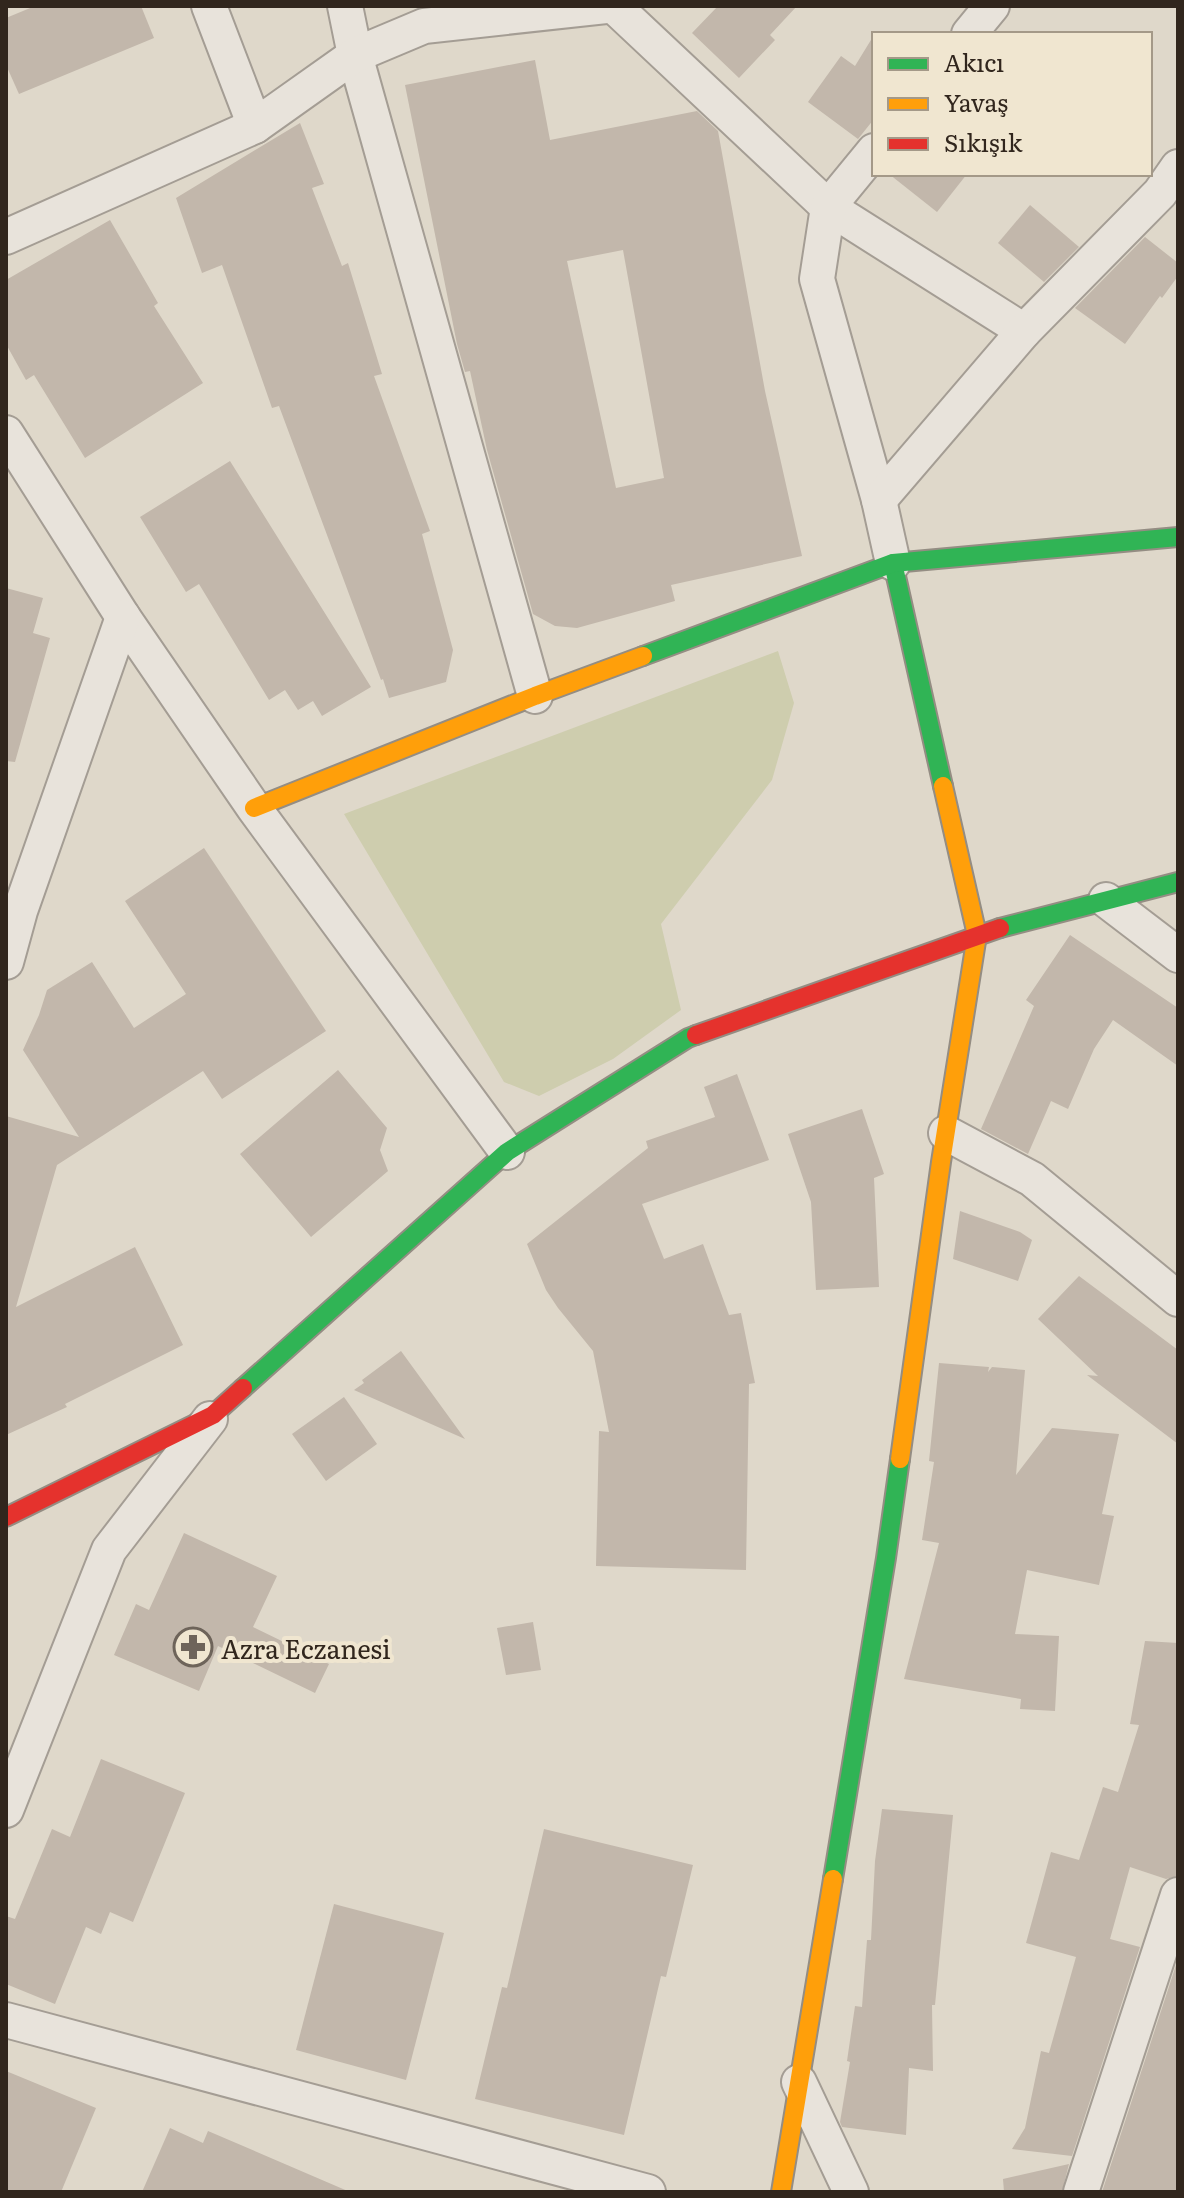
<svg xmlns="http://www.w3.org/2000/svg" width="1184" height="2198" font-family="Literata,serif">
	<rect width="100%" height="100%" fill="#dfd8ca"/>
	<polygon fill="#cecdae" points="778,651 794,703 772,780 661,924 681,1010 613,1059 539,1096 504,1082 344,814"/>
	<g fill="#c2b7ab" fill-rule="evenodd">
		<polygon points="35,6 141,6 154,38 19,94 6,65 6,18"/>
		<polygon points="718,6 797,6 770,35 775,40 739,78 692,33"/>
		<polygon points="874,35 874,119 858,139 808,102 841,56 855,66"/>
		<path d="M535,60L550,140L697,111L718,131L765,391L802,556L671,585L675,601L577,628L555,626L533,614L487,450L470,371L465,372L457,344L405,85ZM623,250L664,478L616,488L567,261Z"/>
		<polygon points="300,123 324,184 312,188 342,266 348,263 382,374 374,376 430,531 422,534 453,650 446,682 389,698 383,679 381,680 279,406 272,408 222,265 202,273 176,198"/>
		<polygon points="889,174 967,174 937,212"/>
		<polygon points="1030,205 1079,247 1044,282 998,243"/>
		<polygon points="110,220 158,303 154,306 203,383 85,458 34,375 26,380 6,344 6,280"/>
		<polygon points="1145,237 1178,263 1178,276 1162,298 1160,296 1125,344 1075,308"/>
		<polygon points="230,461 371,687 322,716 313,701 298,710 285,690 269,700 199,584 186,592 140,517"/>
		<polygon points="6,588 43,598 33,633 50,638 15,762 6,761"/>
		<polygon points="204,848 326,1031 222,1099 203,1071 57,1165 16,1307 135,1247 183,1345 65,1404 67,1407 6,1435 6,1116 79,1137 23,1050 39,1015 47,990 92,962 134,1028 186,994 125,901"/>
		<polygon points="1070,935 1178,1008 1178,1066 1113,1020 1094,1049 1068,1109 1051,1101 1028,1154 981,1129 1034,1006 1026,1000"/>
		<polygon points="338,1070 387,1128 380,1150 388,1171 311,1237 240,1154"/>
		<polygon points="737,1074 769,1160 642,1204 664,1259 703,1244 729,1315 741,1313 755,1383 749,1384 746,1570 596,1566 599,1431 609,1432 593,1351 558,1308 546,1290 527,1244 648,1148 646,1141 715,1117 704,1087"/>
		<polygon points="862,1109 884,1174 874,1178 879,1287 816,1290 811,1202 788,1134"/>
		<polygon points="960,1211 1020,1232 1032,1240 1018,1281 953,1259"/>
		<polygon points="1079,1276 1178,1350 1178,1444 1087,1375 1098,1376 1038,1319"/>
		<polygon points="401,1351 465,1439 354,1390 364,1383 362,1380"/>
		<polygon points="939,1363 989,1367 988,1372 992,1367 1025,1370 1016,1475 1052,1428 1119,1434 1102,1514 1114,1516 1099,1585 1027,1570 1015,1634 1059,1636 1055,1711 1020,1709 1021,1699 904,1679 939,1543 922,1540 934,1462 929,1461"/>
		<polygon points="344,1397 377,1444 326,1481 292,1434"/>
		<polygon points="184,1533 277,1576 253,1627 329,1664 315,1693 218,1646 199,1691 114,1655 136,1604 149,1610"/>
		<polygon points="533,1622 541,1670 506,1675 497,1628"/>
		<polygon points="1145,1641 1178,1643 1178,1876 1166,1879 1130,1867 1110,1939 1140,1947 1072,2156 1012,2149 1025,2128 1041,2051 1049,2053 1076,1957 1026,1943 1051,1852 1079,1860 1103,1787 1118,1792 1139,1725 1130,1724"/>
		<polygon points="101,1759 185,1793 133,1922 110,1912 101,1934 86,1927 55,2004 6,1984 6,1916 15,1919 52,1829 70,1837"/>
		<polygon points="882,1809 953,1815 935,2005 932,2005 933,2071 909,2068 906,2135 842,2127 840,2122 850,2062 847,2061 855,2006 862,2007 867,1940 871,1940 875,1861"/>
		<polygon points="544,1829 693,1865 666,1977 661,1976 624,2135 475,2099 502,1987 507,1988"/>
		<polygon points="334,1904 444,1933 406,2080 296,2050"/>
		<polygon points="1178,1959 1178,2192 1102,2192"/>
		<polygon points="6,2071 96,2108 61,2192 6,2192"/>
		<polygon points="170,2128 203,2143 208,2131 350,2192 142,2192"/>
		<polygon points="1069,2164 1062,2192 1004,2192 1003,2179"/>
	</g>
	<g fill="none" stroke-linecap="round" stroke-linejoin="round">
		<g stroke="#a49d94" stroke-width="38">
			<g id="street">
				<polyline points="209,6 255,126"/>
				<polyline points="345,6 355,55 535,696"/>
				<polyline points="614,6 828,207 1024,331 1160,193 1178,167"/>
				<polyline points="969,34 992,6"/>
				<polyline points="874,151 828,207 817,279 879,500 893,563"/>
				<polyline points="6,237 255,126 355,55 424,26 606,6"/>
				<polyline points="6,433 123,617 254,808 507,1152"/>
				<polyline points="879,500 1024,331"/>
				<polyline points="1106,900 1178,955"/>
				<polyline points="6,962 20,911 123,617"/>
				<polyline points="946,1133 1032,1179 1178,1299"/>
				<polyline points="6,1810 109,1550 210,1419"/>
				<polyline points="6,2020 648,2192"/>
				<polyline points="799,2082 851,2192"/>
				<polyline points="1081,2192 1178,1895"/>
			</g>
		</g>
		<g stroke="#948d83" stroke-width="22">
			<g id="fast">
				<polyline points="893,563 943,786"/>
				<polyline points="643,656 893,563 1178,537"/>
				<polyline points="1000,928 1178,882"/>
				<polyline points="243,1388 507,1152 688,1038 696,1035"/>
				<polyline points="833,1879 886,1558 900,1459"/>
			</g>
		</g>
		<g stroke="#948d83" stroke-width="22">
			<g id="slow">
				<polyline points="254,808 535,696 643,656"/>
				<polyline points="900,1459 941,1162 977,935 943,786"/>
				<polyline points="781,2192 833,1879"/>
			</g>
		</g>
		<g stroke="#948d83" stroke-width="22">
			<g id="jam">
				<polyline points="696,1035 1000,928"/>
				<polyline points="6,1517 213,1415 243,1388"/>
			</g>
		</g>
		<use href="#street" stroke="#e8e3db" stroke-width="34"/>
		<use href="#fast" stroke="#30b455" stroke-width="18"/>
		<use href="#slow" stroke="#ff9f0a" stroke-width="18"/>
		<use href="#jam" stroke="#e5322d" stroke-width="18"/>
	</g>
	<defs>
		<g id="pharmacy-ring" transform="scale(2)"><circle r="9.5" fill="#f0e6d0" stroke="#6e645a" stroke-width="1.5"/><path d="M-2-6h4v4h4v4h-4v4h-4v-4h-4v-4h4Z" fill="#6e645a"/></g>
	</defs>
	<g fill-rule="evenodd">
		<use href="#pharmacy-ring" x="193" y="1647"/>
	</g>
	<g text-anchor="middle" dominant-baseline="central" stroke-width="8" stroke-linejoin="round" paint-order="stroke">
		<g font-size="26" fill="#31261d" stroke="#f0e6d0" text-anchor="start">
			<text x="221" y="1647">Azra Eczanesi</text>
		</g>
	</g>
	<rect width="1184" height="2198" fill="none" stroke="#31261d" stroke-width="16"/>
	<rect x="872" y="32" width="280" height="144" fill="#f0e6d0" stroke="#a49988" stroke-width="2"/>
	<rect x="888" y="58" width="40" height="12" fill="#30b455" stroke="#a49988" stroke-width="2"/>
	<text x="944" y="72" font-size="24" fill="#31261d">Akıcı</text>
	<rect x="888" y="98" width="40" height="12" fill="#ff9f0a" stroke="#a49988" stroke-width="2"/>
	<text x="944" y="112" font-size="24" fill="#31261d">Yavaş</text>
	<rect x="888" y="138" width="40" height="12" fill="#e5322d" stroke="#a49988" stroke-width="2"/>
	<text x="944" y="152" font-size="24" fill="#31261d">Sıkışık</text>
</svg>
